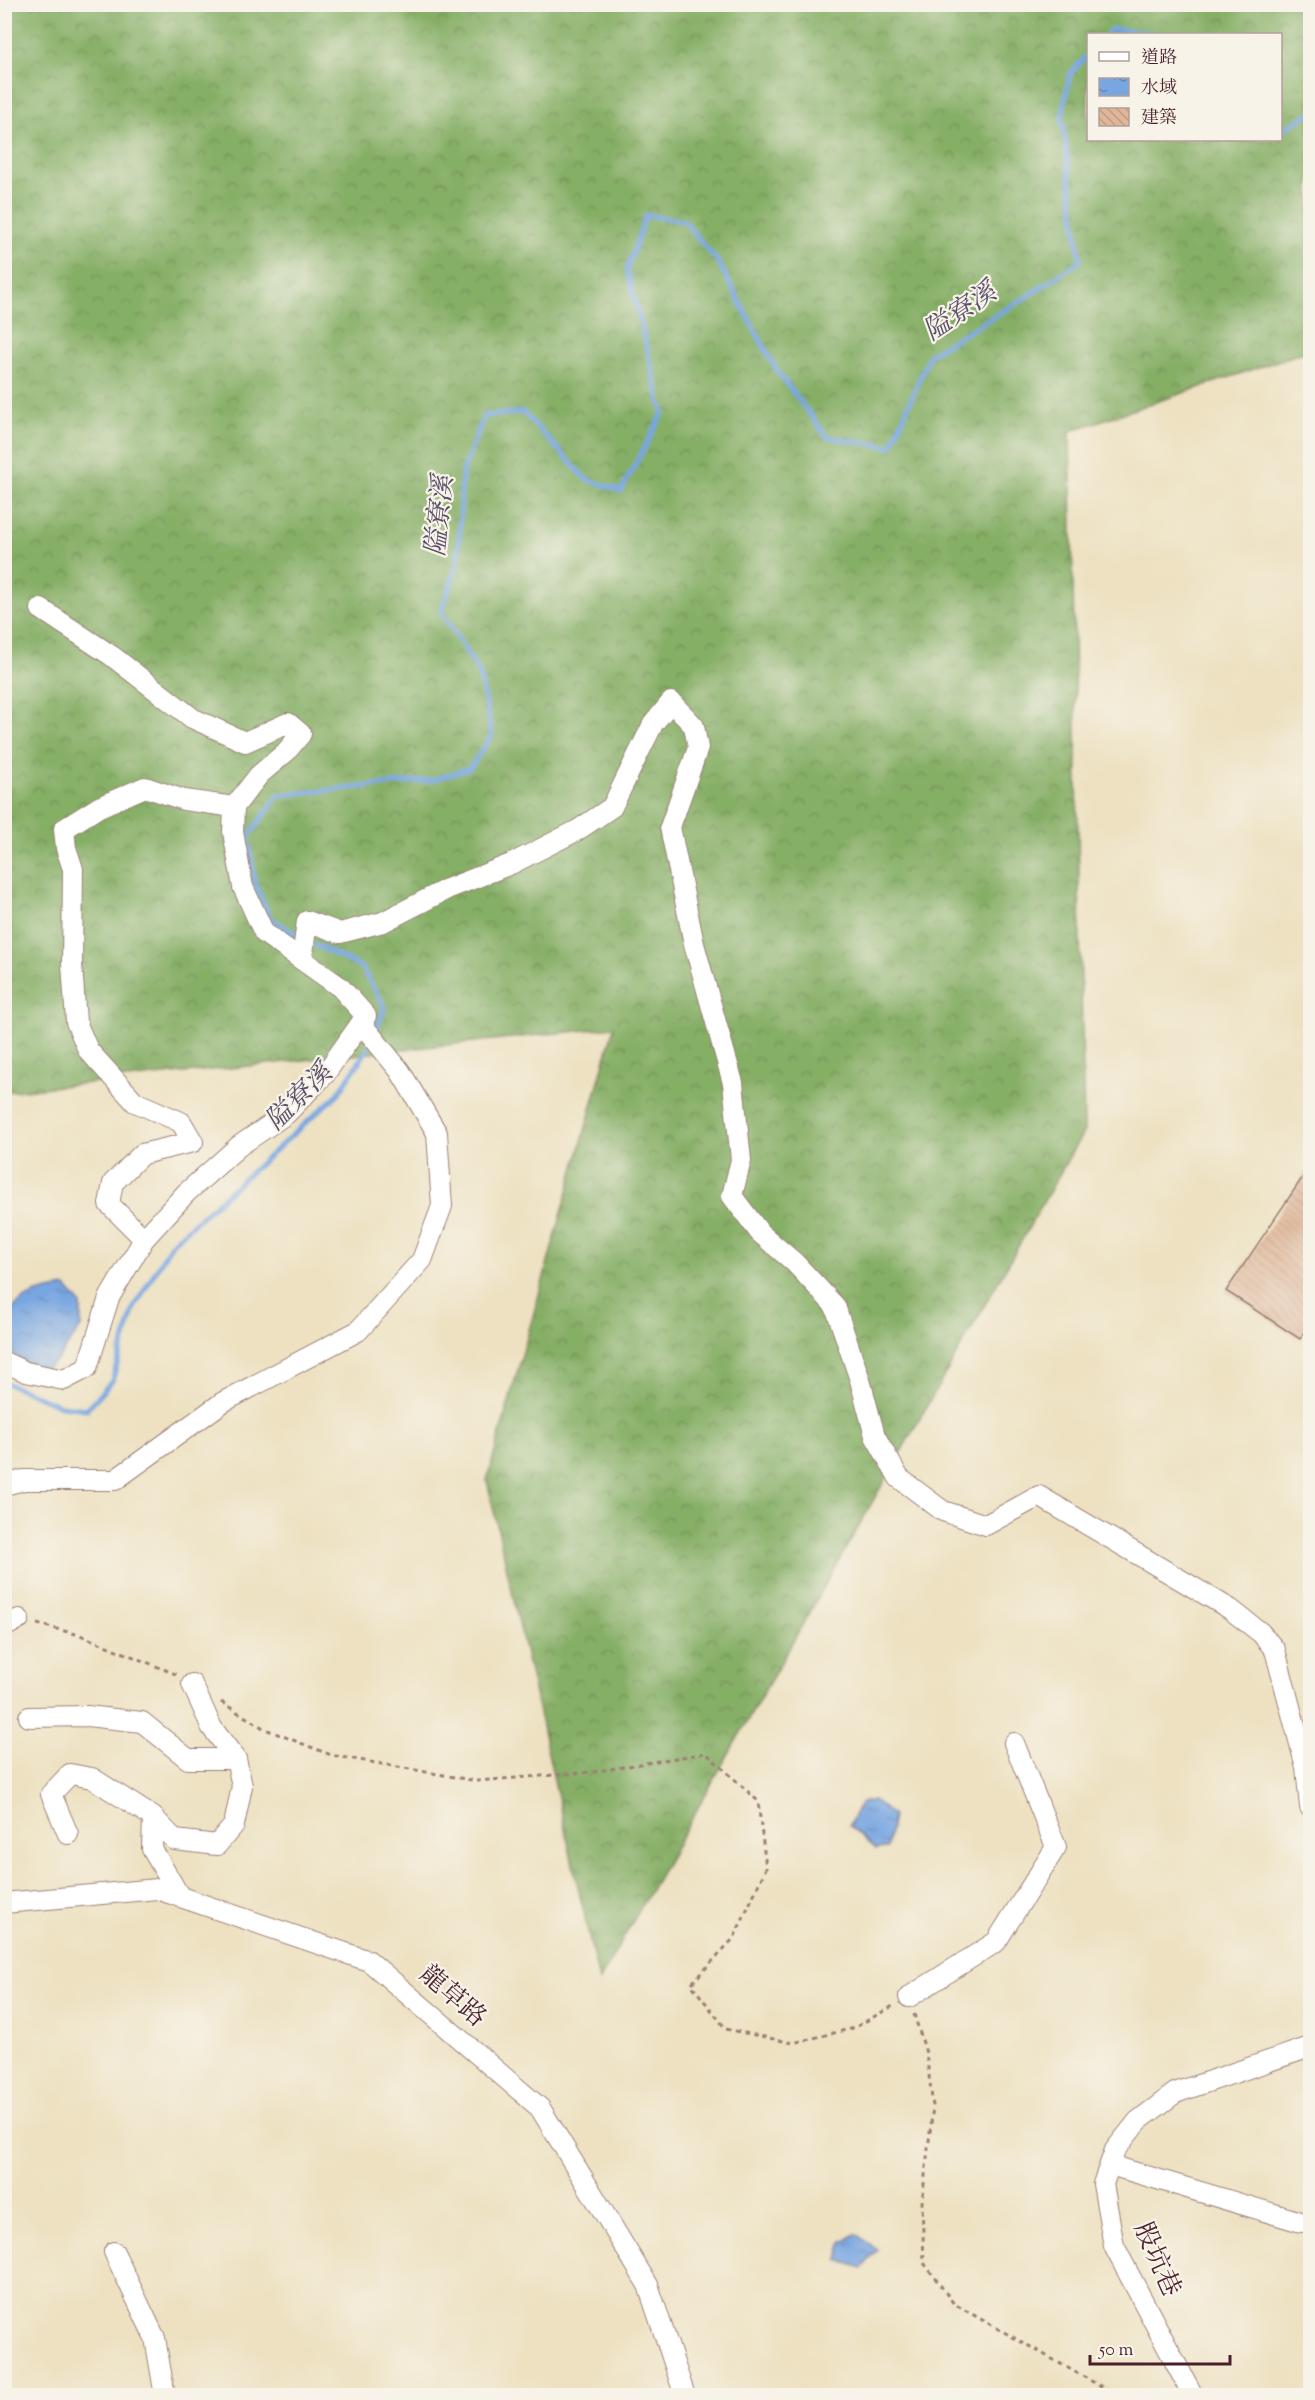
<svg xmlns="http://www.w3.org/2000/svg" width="1315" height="2400" font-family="'Sorts Mill Goudy','Noto Serif TC',serif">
	<defs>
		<pattern id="forest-crowns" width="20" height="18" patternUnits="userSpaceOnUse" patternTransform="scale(1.5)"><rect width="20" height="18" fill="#86af66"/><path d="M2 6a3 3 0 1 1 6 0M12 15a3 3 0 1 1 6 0" fill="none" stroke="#708e54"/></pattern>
		<pattern id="water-ripples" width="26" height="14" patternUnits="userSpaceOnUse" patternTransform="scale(1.5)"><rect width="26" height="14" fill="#78a6e1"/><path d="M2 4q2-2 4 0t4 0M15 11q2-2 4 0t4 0" fill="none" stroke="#6487b7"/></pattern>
		<pattern id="building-back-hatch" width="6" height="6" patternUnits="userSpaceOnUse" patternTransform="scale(1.5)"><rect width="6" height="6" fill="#dfb698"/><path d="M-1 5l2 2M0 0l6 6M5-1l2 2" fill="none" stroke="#c19c83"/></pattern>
	</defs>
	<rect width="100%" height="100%" fill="#f7f3e8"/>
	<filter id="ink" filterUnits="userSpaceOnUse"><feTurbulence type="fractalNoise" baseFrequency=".0167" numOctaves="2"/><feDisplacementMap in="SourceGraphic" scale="12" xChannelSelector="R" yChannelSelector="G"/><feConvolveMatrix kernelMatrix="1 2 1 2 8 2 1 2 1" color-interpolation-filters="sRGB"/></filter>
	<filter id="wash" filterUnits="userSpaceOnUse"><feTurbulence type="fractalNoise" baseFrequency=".008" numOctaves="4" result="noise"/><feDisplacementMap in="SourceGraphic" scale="24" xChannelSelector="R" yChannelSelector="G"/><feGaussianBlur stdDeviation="1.35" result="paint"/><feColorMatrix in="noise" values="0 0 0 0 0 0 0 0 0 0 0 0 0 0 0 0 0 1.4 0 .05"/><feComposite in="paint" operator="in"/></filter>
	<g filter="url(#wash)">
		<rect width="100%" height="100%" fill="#ede1c1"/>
		<path fill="url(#forest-crowns)" stroke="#686748" stroke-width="1.5" fill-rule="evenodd" d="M4,5H1310V350L1070,431L1084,1131L599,1981L487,1480L614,1027L5,1092ZM1088,34H1280V140H1088Z"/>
		<g fill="url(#water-ripples)" stroke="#616286" stroke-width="1.5">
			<path d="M66,1287L81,1304V1327L58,1359L47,1368L26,1363L5,1348C5,1340 2,1327 6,1320C18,1294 41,1291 66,1287Z"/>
			<polygon points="874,1800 893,1816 887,1848 875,1849 849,1825 861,1803"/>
			<polygon points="856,2234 878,2250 862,2268 838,2260 843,2241"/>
		</g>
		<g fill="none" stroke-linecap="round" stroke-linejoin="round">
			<g stroke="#78a6e1" stroke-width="5">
				<polyline points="1296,4 1310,18"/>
				<polyline points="1107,34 1112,29 1158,34"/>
				<polyline points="1280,125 1285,129 1310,113"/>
				<polyline points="301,937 270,918 255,884 248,837 279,795 433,780 470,768 492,735 479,672 441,612 458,563 462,473 484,416 523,412 586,479 621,491 663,413 627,269 646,215 684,221 718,262 777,371 827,437 891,447 930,354 1025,298 1080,261 1062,116 1070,74 1088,54"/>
				<polyline points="309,942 361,967 385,1007 375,1033"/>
				<polyline points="4,1382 61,1406 87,1409 112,1381 134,1308 172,1243 338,1094 371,1044"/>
			</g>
		</g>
		<g id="blocks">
			<polygon fill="url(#building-back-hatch)" points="1311,1165 1311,1323 1300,1339 1226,1291"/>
		</g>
	</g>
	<g filter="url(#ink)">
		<use href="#blocks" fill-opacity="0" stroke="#9c8076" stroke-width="1.5"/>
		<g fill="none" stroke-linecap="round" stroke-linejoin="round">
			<g stroke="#9c8076" stroke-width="22">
				<g id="minor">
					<polyline points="302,960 307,921 340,933 383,922 447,889 511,864 578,830 612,807 653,724 671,702 694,726 698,748 670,827 694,944 733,1083 741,1160 732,1196 760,1233 794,1262 835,1306 860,1380 875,1436 899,1478 943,1511 986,1525 1039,1496 1230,1609 1261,1633 1275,1650 1306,1767 1310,1807"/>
					<polyline points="144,1239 109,1204 113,1183 142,1154 193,1142 181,1122 135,1102 88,1050 76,1022 72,964 73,869 66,848 64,829 99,807 145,787 184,800 234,807"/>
					<polyline points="4,1362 26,1372 64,1380 87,1368 109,1298 144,1239 186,1193 239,1146 286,1114 325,1074 366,1016 340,987 264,933 243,887 233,832 234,807 259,775 286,752 301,734 288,723 245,742 192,718 112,656 41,609"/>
					<polyline points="4,1485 24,1480 115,1480 223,1402 358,1331 422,1260 442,1206 437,1133 400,1071 361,1023"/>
					<polyline points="4,1627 19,1619"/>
					<polyline points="29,1717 87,1716 142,1722 188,1759 236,1759"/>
					<polyline points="68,1834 51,1794 70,1774 92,1778 153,1817"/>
					<polyline points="180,1897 152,1849 153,1817 175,1840 217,1845 234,1825 242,1786 236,1759 212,1728 192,1684"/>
					<polyline points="4,1903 157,1889 369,1961 540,2108 648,2285 685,2396"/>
					<polyline points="909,1997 996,1942 1056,1847 1014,1743"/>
					<polyline points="1110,2165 1301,2222"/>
					<polyline points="114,2252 155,2338 165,2396"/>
					<polyline points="1193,2396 1114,2246 1103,2184 1115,2150 1138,2121 1175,2093 1310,2047"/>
				</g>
			</g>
			<g stroke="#9c8076" stroke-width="3" stroke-dasharray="4.5 4.5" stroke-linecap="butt">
				<polyline points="37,1624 80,1635 178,1675"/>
				<polyline points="221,1702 265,1729 331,1755 477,1781 592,1772 706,1753 758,1801 766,1868 734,1938 691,1984 726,2029 793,2043 854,2028 893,2006"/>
				<polyline points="914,2014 926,2053 933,2106 922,2202 924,2263 954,2304 1118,2396"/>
			</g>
			<use href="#minor" stroke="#fff" stroke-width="20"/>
		</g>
	</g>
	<g text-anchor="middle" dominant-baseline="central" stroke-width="4.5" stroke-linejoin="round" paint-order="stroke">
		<g font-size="26" fill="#4a1f2b" stroke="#f7f3e8">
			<text transform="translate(452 1997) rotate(41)">龍草路</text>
			<text transform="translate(1156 2260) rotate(66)">股坑巷</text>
		</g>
		<g font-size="27" font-style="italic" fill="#5a4e6b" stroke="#f7f3e8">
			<text transform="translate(961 313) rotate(-34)">隘寮溪</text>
			<text transform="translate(441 516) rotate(-84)">隘寮溪</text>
			<text transform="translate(300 1098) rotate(-45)">隘寮溪</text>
		</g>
	</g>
	<rect width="1315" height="2400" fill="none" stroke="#f7f3e8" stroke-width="24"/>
	<rect x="1087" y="33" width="195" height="108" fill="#f7f3e8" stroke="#b29e9c" stroke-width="1.5"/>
	<rect x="1099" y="52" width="30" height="9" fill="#ffffff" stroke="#b29e9c" stroke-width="1.5"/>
	<text x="1141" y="63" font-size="18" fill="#4a1f2b">道路</text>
	<rect x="1099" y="78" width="30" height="18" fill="url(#water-ripples)" stroke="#b29e9c" stroke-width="1.5"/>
	<text x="1141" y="93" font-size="18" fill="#4a1f2b">水域</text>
	<rect x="1099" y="108" width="30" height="18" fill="url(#building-back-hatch)" stroke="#b29e9c" stroke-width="1.5"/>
	<text x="1141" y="123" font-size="18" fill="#4a1f2b">建築</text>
	<path d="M1090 2355v9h140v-9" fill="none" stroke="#4a1f2b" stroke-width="3"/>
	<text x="1099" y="2355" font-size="18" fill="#4a1f2b" stroke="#f7f3e8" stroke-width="4.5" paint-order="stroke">50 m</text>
</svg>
